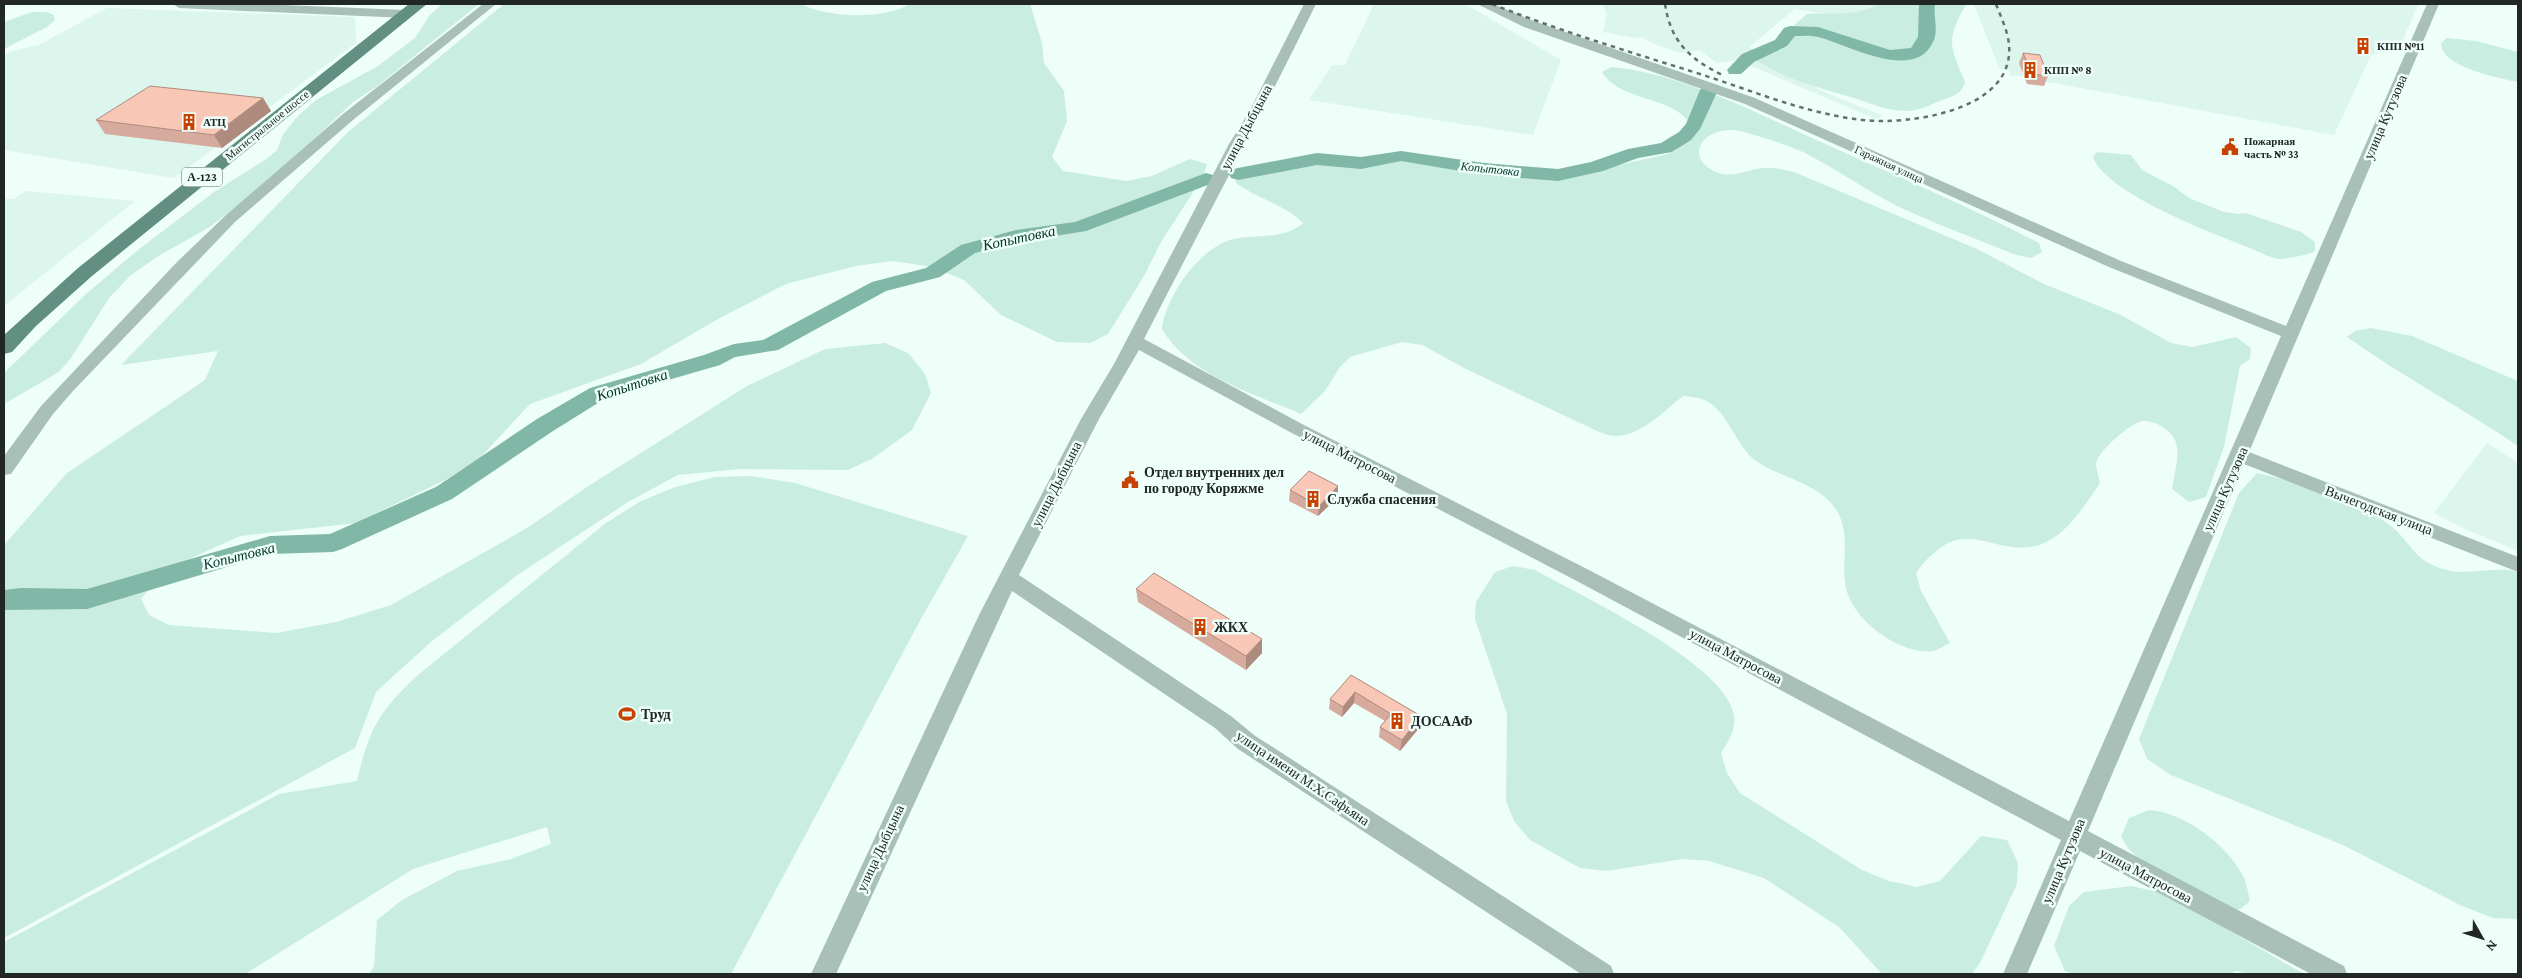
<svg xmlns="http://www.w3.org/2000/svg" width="2522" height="978" font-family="'Crimson Pro',serif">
	<rect width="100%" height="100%" fill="#eefef9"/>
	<g fill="#dcf5ed">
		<polygon points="1374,4 1465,4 1561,60 1533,135 1309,100 1332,65 1345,65"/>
		<polygon points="1602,4 1906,4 1889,23 1795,9 1749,47 1795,77 1825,92 1883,116 1876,119 1737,60 1717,63 1699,50 1681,53 1657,45 1641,37 1634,38 1603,32 1607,13"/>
		<polygon points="1974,4 2418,4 2402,42 2383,41 2381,53 2371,55 2334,135 2054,83 2043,82 2044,86 2027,84 2024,77 2009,75 2010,71 1999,68"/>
		<polygon points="107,8 355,17 356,43 174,178 4,150 4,55 12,51 39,45"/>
		<polygon points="26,191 135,201 4,306 4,199 14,199"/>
		<polygon points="2487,443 2518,463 2518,551 2465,529 2434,513"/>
	</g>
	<g fill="#caede2">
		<polygon points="442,4 479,4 376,87 353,102 290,162 235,208 208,228 160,255 131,275 109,298 71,358 59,372 4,404 4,373 86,294 138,250 214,192 268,158 277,150 283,134 298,116 316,100 378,66 415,38 429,16"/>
		<path d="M504,4H801C827,18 885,20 909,4H1030L1042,43L1044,63L1064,91L1067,121L1052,157L1063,171L1126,181L1152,176L1190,159L1207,164L1203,177L1161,242L1144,276L1108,334L1090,343L1057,342L1001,315L964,280L932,267L893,261L856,266L786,284L718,319L641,364L530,404L480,458L445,480L356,523L240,536L163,571L141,599L149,615L169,625L276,633L336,622L391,605L527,528L590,485L747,386L825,349L885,343L908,353L925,374L931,393L912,430L872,459L848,470L740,469L678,475L628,502L519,574L432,641L376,692L355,748L4,938V545L67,473L205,380L218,351L121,365L348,132Z"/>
		<path d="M1878,4H1966C1946,41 1949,44 1965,82C1962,94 1953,96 1942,100C1931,105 1918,111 1905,111C1889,111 1872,104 1857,99C1821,88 1780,79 1750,55L1776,41L1807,14C1834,12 1852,18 1878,4Z"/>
		<polygon points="32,12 46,12 54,15 55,20 47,27 4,49 4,22"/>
		<path d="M2447,38L2476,41L2518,52V82C2498,78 2441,67 2441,43Z"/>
		<path d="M1611,67C1678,72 1759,114 1821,142C1894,175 1968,206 2039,243L2042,252L2031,258L2013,254C1975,238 1935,224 1897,206C1866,190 1836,169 1805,153C1787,144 1763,138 1744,132C1705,121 1679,159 1719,173C1735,178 1748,169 1764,168C1774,167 1784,170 1794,172L1977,249L2044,284L2121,315L2171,343L2192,347L2236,337L2251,348L2250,359L2240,366L2224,447L2206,497L2189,502L2172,489C2174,475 2181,453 2175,440C2170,429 2156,421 2143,421C2131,422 2097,452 2096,464C2096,469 2099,477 2100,483C2084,506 2065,539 2035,546C2001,555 1969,524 1939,549C1929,557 1922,563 1916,574L1921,591L1950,643C1945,645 1938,650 1933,651C1900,655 1856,622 1847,592C1840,568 1850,540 1840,517C1826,484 1781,479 1756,461C1734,445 1728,408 1702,399C1696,397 1689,397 1683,396C1664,411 1642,435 1616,436C1610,436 1602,433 1597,431L1466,369L1422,345L1402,342L1350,357L1340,367L1325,391L1301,414C1253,393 1190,376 1162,329C1165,298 1198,250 1230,240C1253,233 1284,241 1303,223C1285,204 1256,199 1235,182L1240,173L1253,168L1367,158L1433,157L1519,168L1596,170L1664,155L1675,151L1690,138L1694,131C1680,94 1621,104 1602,72Z"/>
		<path d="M2097,152L2131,155L2142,170L2173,186L2189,198L2224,212L2238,214L2246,213L2301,232L2315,242V251C2311,254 2287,259 2282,259C2273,260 2258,251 2250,248C2214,234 2105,193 2093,157Z"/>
		<path d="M2371,328L2412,336L2518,381V446C2462,408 2402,376 2347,337L2355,331Z"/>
		<path d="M2257,473C2297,482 2358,500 2391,526C2411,542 2413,560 2443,569C2468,577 2494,565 2518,572V919L2493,918L2462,906L2343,845L2171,775L2147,759L2139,739L2239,493Z"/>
		<path d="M752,476L795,483L968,536L922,617L731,974H369L374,966L377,920L402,900L457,871L511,859L551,844L547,827L413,869L245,974H4V942L279,794L357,781C369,729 379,711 418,675L606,523L641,501L675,487L715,477Z"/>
		<path d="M1513,566L1535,570C1581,596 1725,663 1734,715C1736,731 1729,740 1721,753L1727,773L1740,793L1862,870L1889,881L1917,887L1940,881L1981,836L2007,840L2018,863L2017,884L1980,963L1972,974H1882L1839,927L1764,878L1709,861L1683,859L1606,871L1580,868L1530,840L1514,821L1506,801L1507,714L1475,619L1476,602L1495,572Z"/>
		<path d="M2149,810C2183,812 2227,844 2243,876C2247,883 2248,893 2250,901L2239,910L2224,907L2140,860L2129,849L2121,837L2129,818Z"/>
		<polygon points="2131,886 2159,892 2187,906 2304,974 2251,974 2235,971 2232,974 2073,974 2065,971 2054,946 2069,906 2084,892"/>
	</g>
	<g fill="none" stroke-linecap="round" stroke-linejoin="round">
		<g fill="#80b7a6" fill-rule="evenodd">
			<path d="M1919,4H1935C1933,16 1939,31 1933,42C1914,83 1847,44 1818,37C1810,35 1802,36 1795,36L1787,46L1754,62L1741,74H1729L1727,70L1742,54L1775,40L1784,28L1790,26L1818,27L1890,50L1911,48L1918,37Z"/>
			<polygon points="1709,85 1715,86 1718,90 1700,129 1691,140 1672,152 1638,158 1603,171 1558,181 1484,175 1401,161 1361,169 1317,165 1238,180 1231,178 1229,174 1231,170 1238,168 1317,153 1361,157 1401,151 1484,163 1558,169 1591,162 1628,149 1661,143 1679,132 1686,124 1700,90 1703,86"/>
			<polygon points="1206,173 1213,175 1215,179 1213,183 1086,231 1017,242 975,253 940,277 886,291 778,350 735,357 720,365 606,398 553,431 452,499 342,549 333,552 270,554 87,609 4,610 4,590 21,588 87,589 270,536 330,534 436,487 537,419 590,388 704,355 734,344 763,340 872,282 926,268 961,245 1016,230 1075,222"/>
		</g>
		<g fill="#a9c0b9" fill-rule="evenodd">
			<polygon points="173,4 259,4 406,10 412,14 406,18 179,8"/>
			<polygon points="483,4 496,4 353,120 235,222 73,391 53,414 11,474 4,475 4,456 41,406 177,262 225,216 343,114"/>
			<path d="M1304,4H1316C1261,117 1201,227 1144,339L1302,424L1587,569L2069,821L2281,336L2109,267L1745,104L1524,27L1477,4H1493L1534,21L1755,98L2121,261L2286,326L2427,4H2439L2249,452L2518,557V572L2244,464L2088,831L2344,966L2347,974H2311L2080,851L2027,974H2003L2061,840L1573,579L1290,432L1139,350L1099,419L1019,575L1231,716L1254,735L1611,966L1614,974H1581L1238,749L1215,728L1012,591L836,974H811L980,613L1081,419L1114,364L1229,144L1249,112Z"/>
		</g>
		<polygon fill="#638f82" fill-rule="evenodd" points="409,4 427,4 92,276 36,326 12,352 4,354 4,335 78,268"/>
		<g stroke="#666f6c" stroke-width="2.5" stroke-dasharray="4.5 4.5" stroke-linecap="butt">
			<path d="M1492,4C1560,31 1630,52 1700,74C1753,91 1807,114 1863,120C1907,125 2004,112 2009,55C2011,37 2002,20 1996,4"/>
			<path d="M1665,4C1671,43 1690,59 1724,76"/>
		</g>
	</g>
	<g fill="#d6ab9d">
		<polygon points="2023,53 2048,76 2044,86 2027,84 2019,63"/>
		<polygon points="263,98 271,111 222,148 105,134 96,120"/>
		<polygon points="1290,490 1338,497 1318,516 1289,501"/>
		<polygon points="1136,589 1262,639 1262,653 1246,670 1138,602"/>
		<polygon points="1351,675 1421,716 1420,727 1400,751 1379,737 1380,727 1385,721 1354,703 1342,717 1329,709 1330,699"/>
	</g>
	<g fill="#ae8b7f">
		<polygon points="263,98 271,111 222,148 214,135"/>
		<polygon points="1338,486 1338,497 1318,516 1319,506"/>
		<polygon points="1262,639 1262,653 1246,670 1246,656"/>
		<polygon points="1355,692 1354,703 1342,717 1343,707"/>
		<polygon points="1421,716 1420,727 1400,751 1402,740"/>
	</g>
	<g fill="#f9c7b6" stroke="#ae8b7f">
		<polygon points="2023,53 2040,55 2048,76 2032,74"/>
		<polygon points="150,86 263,98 214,135 96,120"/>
		<polygon points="1309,471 1338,486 1319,506 1290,490"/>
		<polygon points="1154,573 1262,639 1246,656 1136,589"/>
		<polygon points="1351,675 1421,716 1402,740 1380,727 1391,714 1355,692 1343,707 1330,699"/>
	</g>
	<defs>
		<g id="building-bare" transform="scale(1.35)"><path d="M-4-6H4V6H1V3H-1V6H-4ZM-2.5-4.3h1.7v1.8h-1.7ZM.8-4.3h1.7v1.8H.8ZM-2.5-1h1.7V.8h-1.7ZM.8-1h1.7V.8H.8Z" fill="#c74100" stroke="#eefef9" stroke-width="2.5" paint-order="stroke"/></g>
		<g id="civic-bare" transform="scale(1.35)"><path d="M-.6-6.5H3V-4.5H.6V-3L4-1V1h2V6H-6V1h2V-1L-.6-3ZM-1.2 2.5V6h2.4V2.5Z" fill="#c74100" stroke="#eefef9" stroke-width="2.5" paint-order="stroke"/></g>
		<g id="stadium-bare" transform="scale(1.35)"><path d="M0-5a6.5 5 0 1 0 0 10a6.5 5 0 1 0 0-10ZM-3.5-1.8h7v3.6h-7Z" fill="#c74100" stroke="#eefef9" stroke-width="2.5" paint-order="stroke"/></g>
	</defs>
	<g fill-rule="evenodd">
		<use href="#building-bare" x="2363" y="46"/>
		<use href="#building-bare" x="2030" y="70"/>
		<use href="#building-bare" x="189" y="122"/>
		<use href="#civic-bare" x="2230" y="147"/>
		<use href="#civic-bare" x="1130" y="480"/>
		<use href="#building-bare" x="1313" y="499"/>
		<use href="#building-bare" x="1200" y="627"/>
		<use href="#stadium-bare" x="627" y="714"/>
		<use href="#building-bare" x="1397" y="721"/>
	</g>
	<g text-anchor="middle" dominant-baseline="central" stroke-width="5" stroke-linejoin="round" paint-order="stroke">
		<g font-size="11" font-weight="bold" fill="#212725" stroke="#eefef9" text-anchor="start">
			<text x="2377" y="46">КПП №11</text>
			<text x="2044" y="70">КПП № 8</text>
			<text x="203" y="122">АТЦ</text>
			<text x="2244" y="141">Пожарная<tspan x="2244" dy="13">часть № 33</tspan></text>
		</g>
		<g font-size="11" fill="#212725" stroke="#eefef9">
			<text transform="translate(267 125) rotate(-39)">Магистральное шоссе</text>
			<text transform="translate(1889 164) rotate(25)">Гаражная улица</text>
		</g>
		<g font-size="12" font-style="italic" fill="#003328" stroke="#eefef9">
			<text transform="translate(1490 169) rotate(6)">Копытовка</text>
		</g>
		<rect fill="#eefef9" stroke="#5e6865" stroke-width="1" x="182" y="167.5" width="40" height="19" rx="4"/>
		<g font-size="12" font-weight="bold" fill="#212725">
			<text x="202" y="177">А-123</text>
		</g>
		<g font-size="14" fill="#212725" stroke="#eefef9">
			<text transform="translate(2385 117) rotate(-67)">улица Кутузова</text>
			<text transform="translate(1246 127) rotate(-62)">улица Дыбцына</text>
			<text transform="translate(1350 456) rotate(27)">улица Матросова</text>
			<text transform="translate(1056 484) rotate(-63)">улица Дыбцына</text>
			<text transform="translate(2225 489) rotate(-66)">улица Кутузова</text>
			<text transform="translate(2379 510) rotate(21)">Вычегодская улица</text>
			<text transform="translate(1736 656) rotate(28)">улица Матросова</text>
			<text transform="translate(1303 778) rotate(34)">улица имени М.Х.Сафьяна</text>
			<text transform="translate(880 848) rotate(-65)">улица Дыбцына</text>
			<text transform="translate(2063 861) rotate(-67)">улица Кутузова</text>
			<text transform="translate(2146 875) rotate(28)">улица Матросова</text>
		</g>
		<g font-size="14" font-weight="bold" fill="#212725" stroke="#eefef9" text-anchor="start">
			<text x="1144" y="472">Отдел внутренних дел<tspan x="1144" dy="16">по городу Коряжме</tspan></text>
			<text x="1327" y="499">Служба спасения</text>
			<text x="1214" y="627">ЖКХ</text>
			<text x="641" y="714">Труд</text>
			<text x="1411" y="721">ДОСААФ</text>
		</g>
		<g font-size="15" font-style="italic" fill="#003328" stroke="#eefef9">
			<text transform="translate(1019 238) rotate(-12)">Копытовка</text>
			<text transform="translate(632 385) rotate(-18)">Копытовка</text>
			<text transform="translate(239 556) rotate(-14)">Копытовка</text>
		</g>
	</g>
	<rect width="2522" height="978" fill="none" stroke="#212725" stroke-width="10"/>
	<g transform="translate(2482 938) rotate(129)" stroke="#eefef9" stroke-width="4" paint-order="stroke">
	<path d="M0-4L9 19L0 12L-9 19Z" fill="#212725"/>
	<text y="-8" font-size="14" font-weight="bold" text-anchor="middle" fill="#212725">N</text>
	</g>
</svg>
